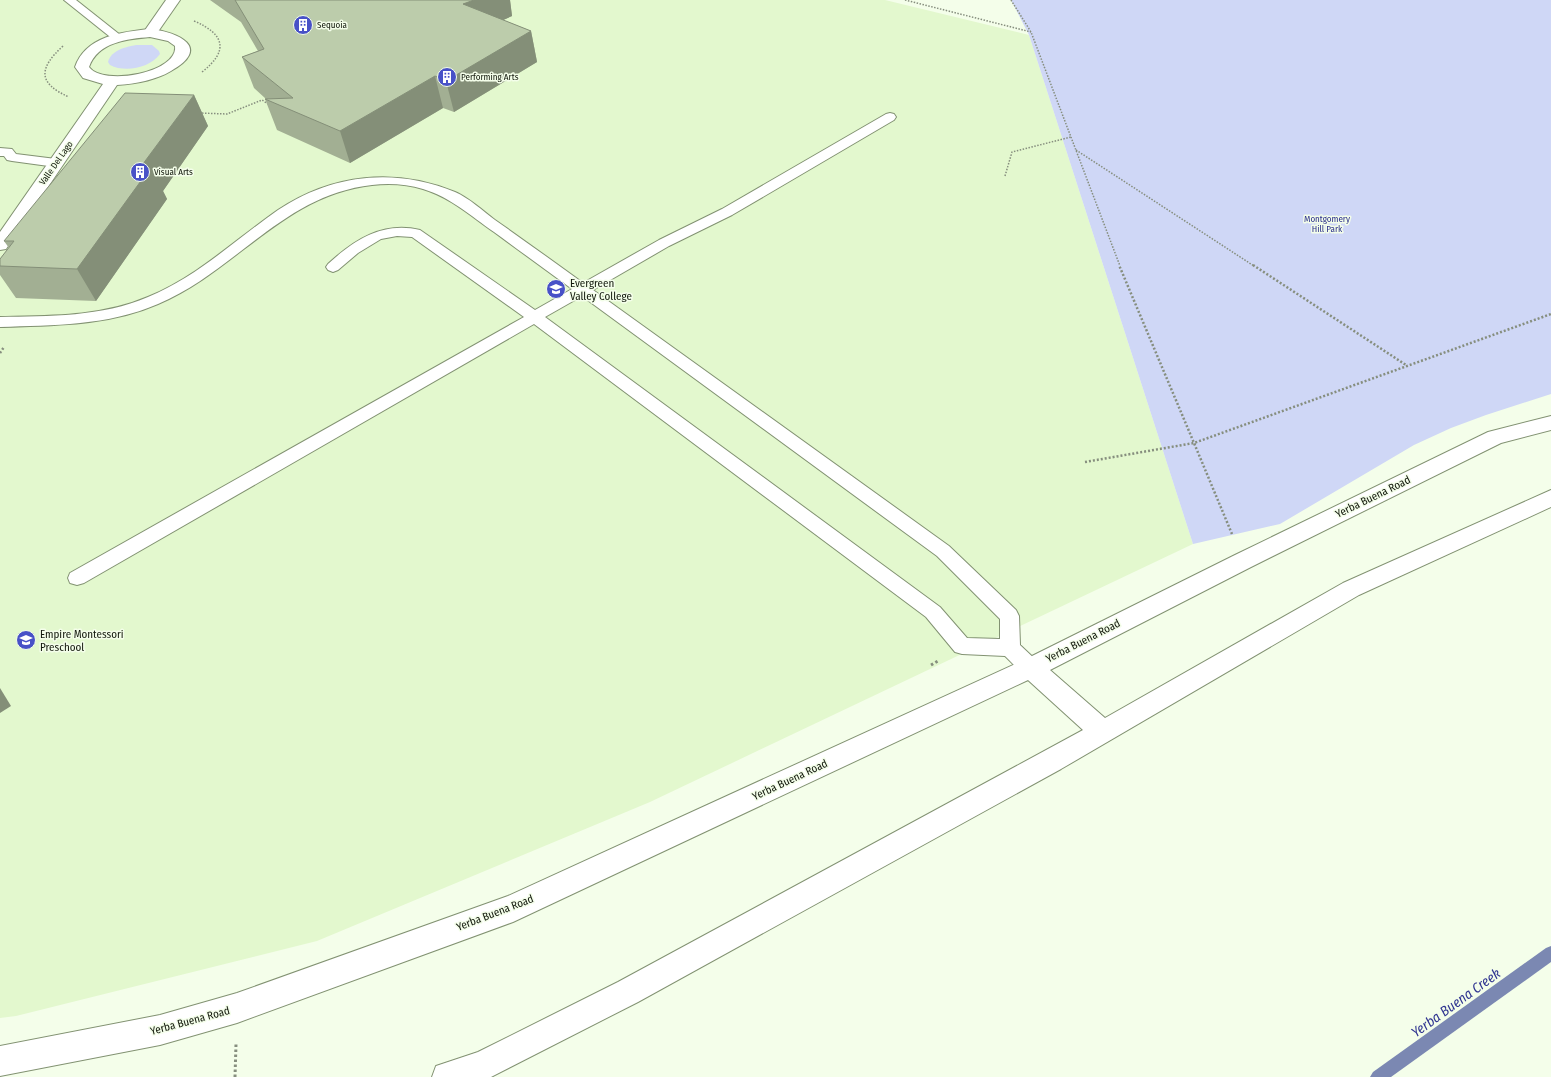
<svg xmlns="http://www.w3.org/2000/svg" width="1551" height="1077" font-family="'Fira Sans Condensed',sans-serif">
	<rect width="100%" height="100%" fill="#f4feea"/>
	<polygon fill="#e3f8ce" points="0,0 885,0 1029,35 1193,544 650,802 317,941 16,1016 0,1018"/>
	<g fill="#cfd7f6">
		<polygon points="1011,0 1551,0 1551,394 1486,415 1451,428 1414,445 1280,524 1193,544 1029,35"/>
		<path d="M136,45H152L159,51L160,54C150,68 125,73 110,65L108,62C111,50 126,47 136,45Z"/>
	</g>
	<g fill="none" stroke-linecap="round" stroke-linejoin="round">
		<polygon fill="#7b88b2" fill-rule="evenodd" points="1551,946 1551,962 1391,1077 1370,1077 1373,1072 1546,948"/>
		<g stroke="#829272" stroke-width="2">
			<g id="service">
				<polygon points="64,0 76,0 124,38 122,40 114,40"/>
				<path d="M890,113L894,114L896,117L894,120L732,215L669,246L593,290L949,546L1016,610L1019,616L1020,645L1038,662L1041,668L1038,674C1023,679 1015,665 1005,656L962,654L955,652L926,617L534,324L84,583L77,585L70,583L68,578L70,573L524,317L412,237L397,236L381,239L358,253L338,270L333,272L328,270L326,267L328,264C354,240 383,221 420,230L535,310L572,289C546,270 520,251 494,232C471,216 450,197 423,189C407,184 388,183 372,185C283,195 236,271 158,304C108,326 53,325 0,327V317C49,316 102,317 148,297C197,277 235,240 278,210C332,174 395,167 455,192C469,198 483,211 495,220C525,241 554,262 583,283L659,240L722,209L886,114ZM582,296L937,556L1000,619V639L967,638L940,607L545,317Z"/>
				<polygon points="0,148 12,149 16,154 56,159 61,160 63,163 61,166 56,167 12,161 7,160 4,156 0,156"/>
			</g>
		</g>
		<g stroke="#829272" stroke-width="2">
			<polygon id="pedestrian" points="166,0 180,0 155,36 150,37 145,36 143,33"/>
		</g>
		<g stroke="#829272" stroke-width="2">
			<path id="minor" d="M150,29C179,32 212,48 171,71C156,80 135,84 117,85L6,249L0,250V232L103,84L83,78L75,67C86,36 121,32 150,29ZM150,37L168,41L175,46C179,72 104,87 89,67C98,42 127,39 150,37Z"/>
		</g>
		<g stroke="#829272" stroke-width="2">
			<polygon id="tertiary" points="1551,416 1551,430 1501,443 1251,567 1050,670 1105,718 1343,583 1551,490 1551,507 1359,595 1061,769 638,1002 491,1077 432,1077 436,1066 478,1052 618,982 1083,730 1028,680 513,922 237,1023 160,1045 0,1076 0,1046 160,1015 237,993 508,896 1022,661 1235,555 1488,432"/>
		</g>
		<g stroke="#868e7e" stroke-width="1.5" stroke-dasharray="1.5 1.5" stroke-linecap="butt">
			<polyline points="905,0 1031,32"/>
			<polyline points="1011,0 1031,32 1120,266"/>
			<path d="M194,21C225,34 229,51 202,72"/>
			<path d="M63,46C39,68 37,83 69,97"/>
			<polyline points="199,113 227,114 262,100 268,104"/>
			<polyline points="1076,150 1254,266"/>
			<polyline points="1005,176 1012,152 1071,137"/>
		</g>
		<g stroke="#868e7e" stroke-width="2.5" stroke-dasharray="2 2" stroke-linecap="butt">
			<polyline points="1253,265 1406,365"/>
			<polyline points="0,353 4,347"/>
			<polyline points="1085,462 1194,443 1119,265"/>
			<polyline points="1232,534 1194,443 1551,314"/>
		</g>
		<g stroke="#868e7e" stroke-width="3" stroke-dasharray="2.5 2.5" stroke-linecap="butt">
			<polyline points="931,665 938,661"/>
			<polyline points="235,1077 236,1044"/>
		</g>
		<use href="#service" fill="#fff" fill-rule="evenodd"/>
		<use href="#pedestrian" fill="#fff" fill-rule="evenodd"/>
		<use href="#minor" fill="#fff" fill-rule="evenodd"/>
		<use href="#tertiary" fill="#fff" fill-rule="evenodd"/>
	</g>
	<g fill="#a2af93">
		<polygon points="210,0 510,0 512,16 503,20 531,31 537,62 454,112 443,108 350,163 277,130 265,99 266,99 254,88 242,57 258,51 241,22"/>
		<polygon points="194,95 208,126 163,191 167,199 96,301 16,298 0,275 0,259 9,248 4,241"/>
	</g>
	<g fill="#848f78">
		<polygon points="474,0 510,0 512,16 470,35 463,4"/>
		<polygon points="531,31 537,62 454,112 446,81"/>
		<polygon points="435,76 443,108 350,163 340,131"/>
		<polygon points="194,95 208,126 163,191 167,199 96,301 77,269 134,176"/>
		<polygon points="0,688 11,706 0,713"/>
	</g>
	<g fill="#bcccab" stroke="#848f78">
		<polygon points="235,0 474,0 463,4 531,31 446,81 435,76 340,131 265,99 293,98 242,57 264,49"/>
		<polygon points="125,93 194,95 134,176 151,167 77,269 0,266 0,259 14,241 4,241"/>
	</g>
	<defs>
		<g id="building-disc" transform="scale(1)"><circle r="9.5" fill="#4851c7" stroke="#f4feea"/><path d="M-4-6H4V6H1V3H-1V6H-4ZM-2.5-4.3h1.7v1.8h-1.7ZM.8-4.3h1.7v1.8H.8ZM-2.5-1h1.7V.8h-1.7ZM.8-1h1.7V.8H.8Z" fill="#fff"/></g>
		<g id="university-disc" transform="scale(1)"><circle r="9.5" fill="#4851c7" stroke="#f4feea"/><path d="M0-5L7-2L0 1L-7-2ZM-4 1L0 2.5L4 1V4Q0 6-4 4Z" fill="#fff"/></g>
		<g id="school-disc" transform="scale(1)"><circle r="9.5" fill="#4851c7" stroke="#f4feea"/><path d="M0-5L7-2L0 1L-7-2ZM-4 1L0 2.5L4 1V4Q0 6-4 4Z" fill="#fff"/></g>
	</defs>
	<g fill-rule="evenodd">
		<use href="#building-disc" x="303" y="25"/>
		<use href="#building-disc" x="447" y="77"/>
		<use href="#building-disc" x="140" y="172"/>
		<use href="#university-disc" x="556" y="289"/>
		<use href="#school-disc" x="26" y="640"/>
	</g>
	<g text-anchor="middle" dominant-baseline="central" stroke-width="3" stroke-linejoin="round" paint-order="stroke">
		<g font-size="9" fill="#11170b" stroke="#f4feea" text-anchor="start">
			<text x="317" y="25">Sequoia</text>
			<text x="461" y="77">Performing Arts</text>
			<text x="154" y="172">Visual Arts</text>
		</g>
		<g font-size="9" fill="#11170b" stroke="#f4feea">
			<text transform="translate(56 163) rotate(-55)">Valle Del Lago</text>
		</g>
		<g font-size="9" fill="#2c308c" stroke="#f4feea">
			<text x="1327" y="219">Montgomery<tspan x="1327" dy="10">Hill Park</tspan></text>
		</g>
		<g font-size="11" fill="#11170b" stroke="#f4feea" text-anchor="start">
			<text x="570" y="283">Evergreen<tspan x="570" dy="13">Valley College</tspan></text>
			<text x="40" y="634">Empire Montessori<tspan x="40" dy="13">Preschool</tspan></text>
		</g>
		<g font-size="11" fill="#11170b" stroke="#f4feea">
			<text transform="translate(1373 497) rotate(-26)">Yerba Buena Road</text>
			<text transform="translate(1083 641) rotate(-27)">Yerba Buena Road</text>
			<text transform="translate(790 780) rotate(-25)">Yerba Buena Road</text>
			<text transform="translate(495 913) rotate(-21)">Yerba Buena Road</text>
			<text transform="translate(190 1021) rotate(-15)">Yerba Buena Road</text>
		</g>
		<g font-size="14" font-style="italic" fill="#2f3490" stroke="#f4feea">
			<text transform="translate(1456 1003) rotate(-36)">Yerba Buena Creek</text>
		</g>
	</g>
</svg>
